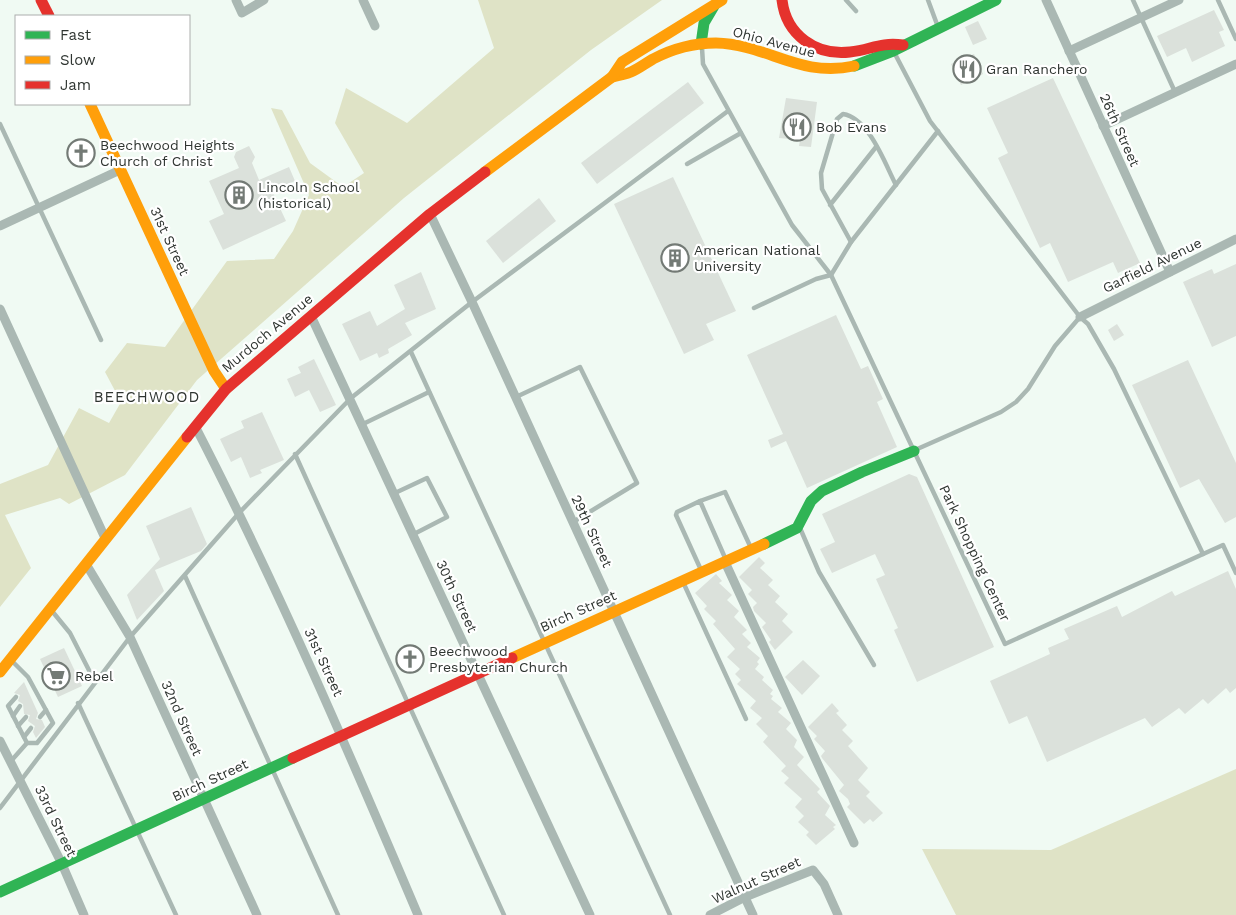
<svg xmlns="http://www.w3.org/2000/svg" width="1236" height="915" font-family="'Work Sans',sans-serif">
	<rect width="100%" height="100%" fill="#f0faf3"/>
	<g fill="#dfe3c6">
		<polygon points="478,0 662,0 591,50 404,198 197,380 125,475 69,504 60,498 5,515 31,568 0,607 0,484 48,465 79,408 109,423 121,402 105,372 127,343 165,347 227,261 274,259 293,231 309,195 271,108 282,110 310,163 343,187 364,173 335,123 346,88 407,123 494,48"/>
		<polygon points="1236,769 1236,915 956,915 922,849 1051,850"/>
	</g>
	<g fill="#dbe1db">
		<polygon points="1214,10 1224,30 1219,32 1225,46 1192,62 1186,48 1167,57 1157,36"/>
		<polygon points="978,21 987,39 973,45 965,27"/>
		<polygon points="974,54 983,74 961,85 951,64"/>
		<polygon points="1053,78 1140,263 1118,273 1113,262 1068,282 1050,243 1040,248 998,158 1008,153 987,108"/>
		<polygon points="688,82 704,103 597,184 581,163"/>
		<polygon points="786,98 817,102 811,147 799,146 800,140 779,138"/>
		<polygon points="249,146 255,157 252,163 259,180 289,167 295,181 272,191 286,221 223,250 209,221 224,214 209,181 239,168 234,157 236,152"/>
		<polygon points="673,177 736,311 706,324 714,340 684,354 614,204"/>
		<polygon points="539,198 556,221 503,263 486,241"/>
		<polygon points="1236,264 1236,336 1212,347 1183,282 1212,269 1214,274"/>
		<polygon points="421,272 436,309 405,323 412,335 388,349 389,353 379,358 377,353 360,361 342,324 370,311 377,326 405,309 394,285"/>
		<polygon points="836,315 861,369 868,366 883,399 877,402 897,447 807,488 786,441 771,448 768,440 783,434 747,355"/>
		<polygon points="1117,324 1124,335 1114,341 1108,330"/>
		<polygon points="314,359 336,405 320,412 309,390 295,397 287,379 301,373 298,367"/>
		<polygon points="1188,360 1236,463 1236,517 1225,523 1199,479 1180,488 1132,385"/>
		<polygon points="262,412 284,460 260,470 262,473 250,478 241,457 231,462 220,439 244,428 241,421"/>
		<polygon points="909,474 917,477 994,647 917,682 894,630 898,628 876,579 885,575 875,554 832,573 820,549 835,542 822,514"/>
		<polygon points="191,507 207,544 201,551 155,570 164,591 137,620 127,595 160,559 146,526"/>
		<polygon points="759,557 765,563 760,568 773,580 768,585 780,596 775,602 788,614 782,621 793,632 775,650 769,642 771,640 762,627 766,623 754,611 753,607 757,603 748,594 752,590 739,577"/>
		<polygon points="1228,571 1236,589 1236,688 1230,693 1226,688 1208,704 1203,699 1185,714 1179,708 1152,727 1145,718 1047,762 1027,716 1009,724 990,681 1050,654 1048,648 1069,639 1064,629 1117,606 1122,617 1172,591 1175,596"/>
		<polygon points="716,574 722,581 719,583 732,595 727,600 739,611 734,617 747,630 742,634 751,643 747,647 760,658 757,662 759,664 755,669 764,677 762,680 773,690 770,694 773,696 771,699 782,708 778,712 791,723 786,729 797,740 794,747 804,757 797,765 820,789 817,792 830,806 825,815 836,825 833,827 835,829 816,845 806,835 809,832 798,822 804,816 795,807 802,799 784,783 789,778 781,771 786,766 763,742 768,736 756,724 762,718 750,708 756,701 737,684 741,680 735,674 740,669 727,657 735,649 713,624 716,621 704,609 707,606 695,593"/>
		<polygon points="64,648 82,686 58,697 40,659"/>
		<polygon points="803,660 820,676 802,695 785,677"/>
		<polygon points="24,682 38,713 36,719 42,720 45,727 36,738 33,732 35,726 28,721 30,715 24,714 23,704 18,701 20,695 14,693"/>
		<polygon points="832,703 839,711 836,713 847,725 842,730 853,741 848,746 868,768 858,780 870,792 866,796 883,813 873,822 870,819 864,824 847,807 850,804 848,799 839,791 844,785 822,758 821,756 825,751 814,739 817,736 808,727"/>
	</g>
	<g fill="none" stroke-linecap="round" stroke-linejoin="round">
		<g stroke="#aab8b3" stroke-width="4.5">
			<polyline points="846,0 856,11"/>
			<polyline points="928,0 938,27"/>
			<polyline points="1133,0 1175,92"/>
			<polyline points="1218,0 1236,39"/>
			<polyline points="702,48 703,64 792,225 831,275 1005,644 1223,545 1236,573"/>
			<polyline points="895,54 930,121 1080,317 1088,324 1114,369 1203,554"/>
			<polyline points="0,124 101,340"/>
			<polyline points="687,164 741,133"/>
			<polyline points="830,205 876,147"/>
			<path d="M851,242L822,189L821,173L837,119L843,114C869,118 885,164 896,185"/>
			<polyline points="754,308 816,279 831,275 851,242 938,131"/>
			<polyline points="411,352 670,915"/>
			<polyline points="516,397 580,367 637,483 573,522"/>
			<polyline points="363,424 429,392"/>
			<polyline points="915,450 1001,412 1016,402 1028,389 1055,346 1080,317"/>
			<polyline points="295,454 504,915"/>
			<polyline points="395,493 427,478 447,517 414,534"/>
			<polyline points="700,501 725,492 751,548"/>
			<polyline points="800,528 819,572 874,665"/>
			<polyline points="701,570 676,515 677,512 700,501 726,560"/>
			<polyline points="185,576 338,915"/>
			<polyline points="683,582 746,719"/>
			<polyline points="52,611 70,633 95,682"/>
			<polyline points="16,697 8,706 27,743"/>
			<polyline points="78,703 176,915"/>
			<polyline points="13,716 20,706"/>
			<polyline points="40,717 46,710"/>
			<polyline points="18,726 26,717"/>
			<polyline points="24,737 31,728"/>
			<polyline points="11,761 27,743 37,743 53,723 28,677 12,661"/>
			<polyline points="0,808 130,637 240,512 351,398 472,302 728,111"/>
		</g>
		<g stroke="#aab8b3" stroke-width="9">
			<polyline points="236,0 242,13 264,0"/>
			<polyline points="363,0 375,26"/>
			<polyline points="1046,0 1170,272"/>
			<polyline points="1069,51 1179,0"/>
			<polyline points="1103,126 1236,64"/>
			<polyline points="430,214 472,302 753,915"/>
			<polyline points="0,226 120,170"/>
			<polyline points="0,309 106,540"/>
			<polyline points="311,316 590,915"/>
			<polyline points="1080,317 1236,239"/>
			<path d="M195,426C277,585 348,750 418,915"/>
			<polyline points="725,562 854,843"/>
			<polyline points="86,564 130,637 257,915"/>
			<polyline points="0,741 62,864 84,915"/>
			<polyline points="710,915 745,897 813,870 824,884 838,915"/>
		</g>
		<g stroke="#30b455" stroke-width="11">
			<polyline points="701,44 704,23 714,6"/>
			<polyline points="854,66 893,51 996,0"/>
			<polyline points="764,544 797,528 811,501 822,491 862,472 914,451"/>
			<polyline points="0,892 293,758"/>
		</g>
		<g stroke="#ff9f0a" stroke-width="11">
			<path d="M612,77C634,73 635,70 653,59C672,49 695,43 716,43C767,44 799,78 854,66"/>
			<polyline points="90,104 214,371 226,389"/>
			<polyline points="485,172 612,77 622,62 722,0"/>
			<polyline points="512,658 764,544"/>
			<polyline points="0,672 187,437"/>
		</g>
		<g stroke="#e5322d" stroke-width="11">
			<polyline points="41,0 49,16"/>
			<path d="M782,0C786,35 816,56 850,52C871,50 879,42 903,45"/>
			<polyline points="187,437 226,389 430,214 485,172"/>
			<polyline points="293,758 512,658"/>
		</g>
	</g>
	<defs>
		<g id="restaurant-ring" transform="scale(1.4375)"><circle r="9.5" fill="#fff" stroke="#737a75" stroke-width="1.5"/><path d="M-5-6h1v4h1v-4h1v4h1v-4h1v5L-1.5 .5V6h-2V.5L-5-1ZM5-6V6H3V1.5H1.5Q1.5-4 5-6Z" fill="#737a75"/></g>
		<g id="church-ring" transform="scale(1.4375)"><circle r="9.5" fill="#fff" stroke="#737a75" stroke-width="1.5"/><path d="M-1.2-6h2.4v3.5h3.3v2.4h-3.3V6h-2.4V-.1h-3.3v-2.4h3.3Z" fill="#737a75"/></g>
		<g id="building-ring" transform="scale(1.4375)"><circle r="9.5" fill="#fff" stroke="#737a75" stroke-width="1.5"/><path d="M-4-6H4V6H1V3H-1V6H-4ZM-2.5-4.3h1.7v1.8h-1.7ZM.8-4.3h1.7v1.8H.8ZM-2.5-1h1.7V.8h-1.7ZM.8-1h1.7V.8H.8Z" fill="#737a75"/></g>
		<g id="supermarket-ring" transform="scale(1.4375)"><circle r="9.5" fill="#fff" stroke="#737a75" stroke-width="1.5"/><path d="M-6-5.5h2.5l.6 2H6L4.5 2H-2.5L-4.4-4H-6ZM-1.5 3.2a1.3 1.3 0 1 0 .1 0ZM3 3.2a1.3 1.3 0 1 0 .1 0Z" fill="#737a75"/></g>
	</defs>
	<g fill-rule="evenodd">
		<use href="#restaurant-ring" x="967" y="69"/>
		<use href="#restaurant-ring" x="797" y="127"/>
		<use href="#church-ring" x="81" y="153"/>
		<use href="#building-ring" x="239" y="195"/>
		<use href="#building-ring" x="675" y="258"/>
		<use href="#church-ring" x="410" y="659"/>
		<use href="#supermarket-ring" x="56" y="676"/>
	</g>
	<g text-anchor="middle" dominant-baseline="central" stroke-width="4.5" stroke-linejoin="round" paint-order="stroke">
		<g font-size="14" fill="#2f3531" stroke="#fff">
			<text transform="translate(774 42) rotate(15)">Ohio Avenue</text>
			<text transform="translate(1120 130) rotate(66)">26th Street</text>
			<text transform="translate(170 241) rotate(65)">31st Street</text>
			<text transform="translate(1152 265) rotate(-26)">Garfield Avenue</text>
			<text transform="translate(267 333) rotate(-40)">Murdoch Avenue</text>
			<text transform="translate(592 531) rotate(65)">29th Street</text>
			<text transform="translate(975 553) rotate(65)">Park Shopping Center</text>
			<text transform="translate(457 596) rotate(65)">30th Street</text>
			<text transform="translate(578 611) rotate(-24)">Birch Street</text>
			<text transform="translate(324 662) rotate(65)">31st Street</text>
			<text transform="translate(182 718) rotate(66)">32nd Street</text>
			<text transform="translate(210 780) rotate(-25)">Birch Street</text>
			<text transform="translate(56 821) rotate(64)">33rd Street</text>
			<text transform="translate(756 880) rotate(-24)">Walnut Street</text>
		</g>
		<g font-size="14" fill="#2f3531" stroke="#fff" text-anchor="start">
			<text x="986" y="69">Gran Ranchero</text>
			<text x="816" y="127">Bob Evans</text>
			<text x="100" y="145">Beechwood Heights<tspan x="100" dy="16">Church of Christ</tspan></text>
			<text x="258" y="187">Lincoln School<tspan x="258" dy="16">(historical)</tspan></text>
			<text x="694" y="250">American National<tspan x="694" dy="16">University</tspan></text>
			<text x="429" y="651">Beechwood<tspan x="429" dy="16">Presbyterian Church</tspan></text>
			<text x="75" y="676">Rebel</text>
		</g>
		<g font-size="15" letter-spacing="1" fill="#2f3531" stroke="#fff">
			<text x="147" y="397">BEECHWOOD</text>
		</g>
	</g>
	<rect x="15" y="15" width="175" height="90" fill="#ffffff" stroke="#acaead"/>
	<rect x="25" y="31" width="25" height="8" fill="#30b455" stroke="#acaead"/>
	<text x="60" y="40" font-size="15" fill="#2f3531">Fast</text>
	<rect x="25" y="56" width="25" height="8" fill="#ff9f0a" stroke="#acaead"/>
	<text x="60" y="65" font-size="15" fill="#2f3531">Slow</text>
	<rect x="25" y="81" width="25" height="8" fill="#e5322d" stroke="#acaead"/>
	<text x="60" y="90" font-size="15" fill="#2f3531">Jam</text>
</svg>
